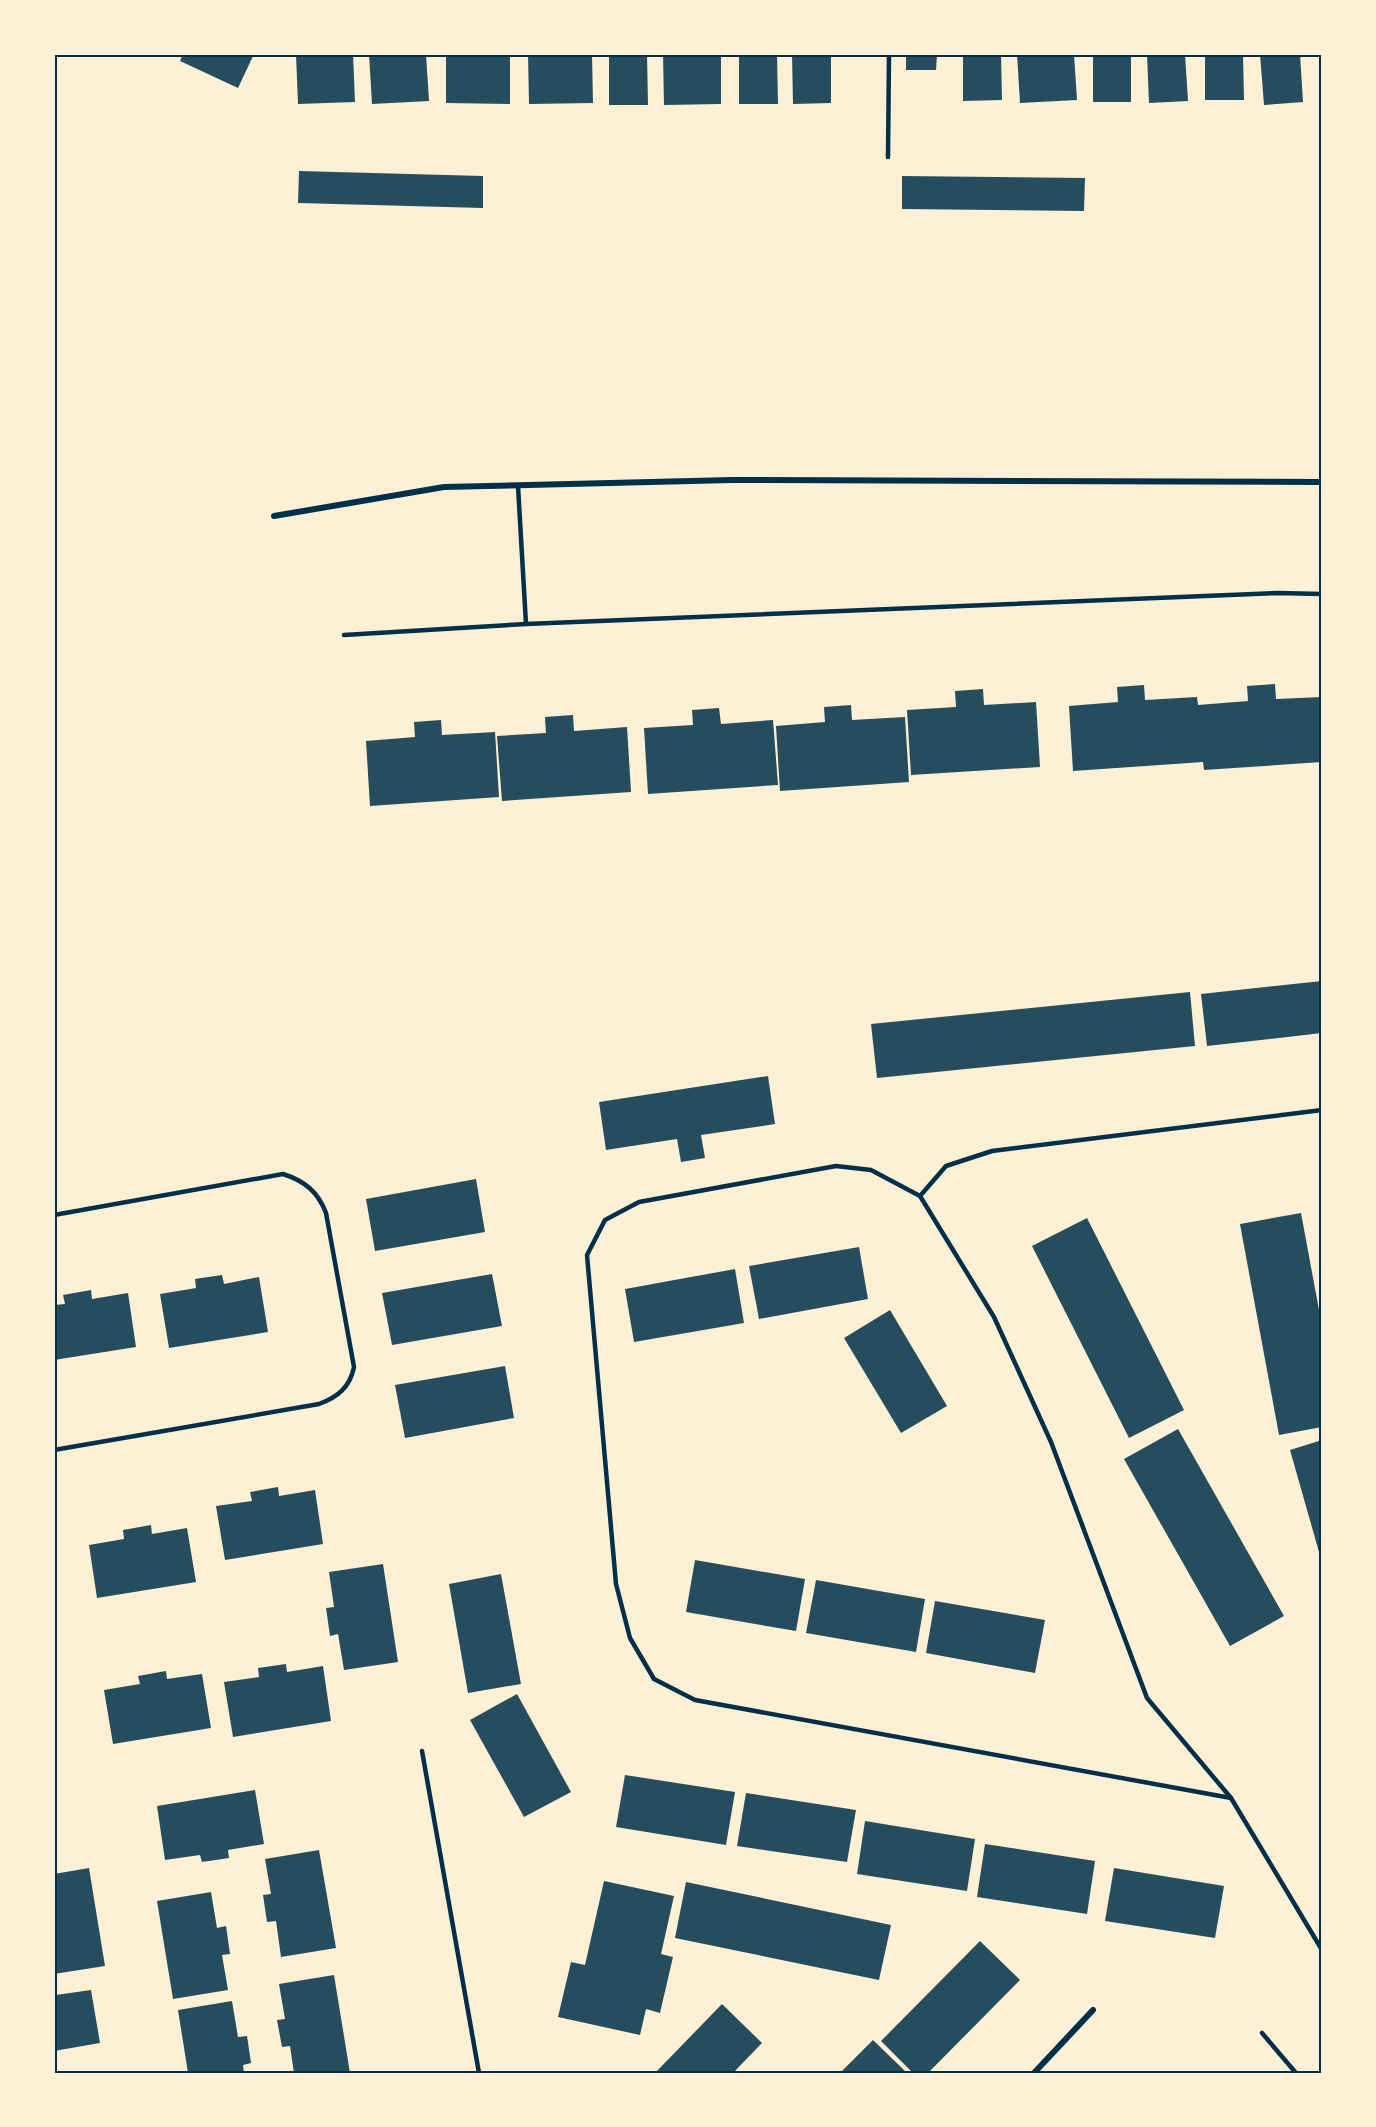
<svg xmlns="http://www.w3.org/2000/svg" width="1376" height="2127" font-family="'Fira Sans',sans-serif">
	<rect width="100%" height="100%" fill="#fdf0d5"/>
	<g fill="#264d5e">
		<polygon points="183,54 254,54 238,88 180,61"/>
		<polygon points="296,54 353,54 355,102 298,104"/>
		<polygon points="369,54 426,54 429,101 372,104"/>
		<polygon points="446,54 510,54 510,104 446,103"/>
		<polygon points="528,54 592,54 593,103 529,104"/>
		<polygon points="609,54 647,54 648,105 609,105"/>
		<polygon points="663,54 721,54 721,104 664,105"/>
		<polygon points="739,54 777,54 778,104 739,104"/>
		<polygon points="792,54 831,54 831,103 793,104"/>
		<polygon points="906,54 937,54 936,70 906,70"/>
		<polygon points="963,54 1001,54 1002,100 963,101"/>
		<polygon points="1017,54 1074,54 1077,100 1020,103"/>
		<rect x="1093" y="54" width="38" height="48"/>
		<polygon points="1147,54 1185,54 1188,101 1149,103"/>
		<polygon points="1205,54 1243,54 1244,100 1205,100"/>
		<polygon points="1260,54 1300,54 1303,102 1264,105"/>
		<polygon points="299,171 483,176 483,208 298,203"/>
		<polygon points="902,176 1085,178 1084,211 902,209"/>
		<polygon points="1275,684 1276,699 1322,697 1322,762 1204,770 1203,762 1073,771 1069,706 1118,702 1117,687 1144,685 1145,700 1197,697 1198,705 1248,701 1247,686"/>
		<polygon points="983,689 984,705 1036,702 1040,767 911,775 907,710 956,707 955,691"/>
		<polygon points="851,705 852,720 905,717 909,782 780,791 776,726 825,722 824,707"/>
		<polygon points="719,708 721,724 773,720 778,785 648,794 644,728 693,725 692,710"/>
		<polygon points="573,715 574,731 627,727 631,792 502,801 497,736 546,733 545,717"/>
		<polygon points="441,720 442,735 495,732 499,797 370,806 366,741 415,737 414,722"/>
		<polygon points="1322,981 1322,1033 1207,1046 1201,994"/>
		<polygon points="1190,992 1195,1046 877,1078 871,1024"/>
		<polygon points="768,1076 775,1124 701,1135 705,1158 681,1162 677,1139 606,1150 599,1102"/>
		<polygon points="476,1179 485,1232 375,1251 366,1199"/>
		<polygon points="1301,1213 1322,1326 1322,1427 1279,1435 1240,1224"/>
		<polygon points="1087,1218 1184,1410 1129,1438 1032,1246"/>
		<polygon points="859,1247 868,1299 759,1319 749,1266"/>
		<polygon points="735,1269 744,1323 634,1342 625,1289"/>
		<polygon points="492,1274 502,1326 392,1345 382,1293"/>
		<polygon points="222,1275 224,1284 259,1277 268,1332 169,1348 160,1294 196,1288 195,1279"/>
		<polygon points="91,1290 92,1299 128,1293 136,1347 54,1360 54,1305 65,1304 63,1295"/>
		<polygon points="890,1310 947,1406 901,1433 844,1338"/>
		<polygon points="505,1366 514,1418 405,1438 395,1385"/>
		<polygon points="1178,1429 1284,1616 1230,1646 1124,1459"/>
		<polygon points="1322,1440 1322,1551 1319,1552 1290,1450"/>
		<polygon points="278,1487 279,1496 315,1490 323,1544 225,1560 216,1506 252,1501 250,1492"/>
		<polygon points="151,1525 152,1534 187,1528 196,1582 97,1598 89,1545 124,1539 123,1530"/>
		<polygon points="695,1560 805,1579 796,1631 686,1612"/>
		<polygon points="383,1564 398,1662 344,1670 338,1634 330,1636 326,1608 334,1607 329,1572"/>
		<polygon points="501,1574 521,1684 468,1693 449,1584"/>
		<polygon points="816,1580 925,1599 916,1652 806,1633"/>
		<polygon points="935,1601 1045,1620 1035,1673 926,1653"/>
		<polygon points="286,1664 287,1672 323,1666 331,1721 233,1737 224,1682 259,1677 258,1668"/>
		<polygon points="166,1671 167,1679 202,1674 211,1728 113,1744 104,1690 140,1684 138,1676"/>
		<polygon points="517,1694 571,1792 524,1817 470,1720"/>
		<polygon points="625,1775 735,1792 726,1845 616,1827"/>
		<polygon points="255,1790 264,1844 228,1850 229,1858 202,1862 200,1855 165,1860 157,1806"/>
		<polygon points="746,1793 856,1810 847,1862 737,1846"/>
		<polygon points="865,1821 975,1839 967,1891 857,1874"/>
		<polygon points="985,1844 1095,1861 1087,1914 977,1897"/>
		<polygon points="319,1850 336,1948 281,1957 276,1921 267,1922 263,1895 271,1894 265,1859"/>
		<polygon points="89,1868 105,1966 54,1974 54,1874"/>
		<polygon points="1114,1868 1224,1886 1215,1938 1105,1921"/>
		<polygon points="604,1881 674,1896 661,1954 673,1957 660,2013 646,2009 640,2035 558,2017 571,1962 585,1965"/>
		<polygon points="686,1882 891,1925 879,1980 675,1938"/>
		<polygon points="211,1892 217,1928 226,1926 230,1954 222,1955 228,1990 173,1999 157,1901"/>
		<polygon points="980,1941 1020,1980 928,2073 913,2073 881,2041"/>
		<polygon points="334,1975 350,2073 294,2073 290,2046 282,2047 277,2020 285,2019 279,1984"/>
		<polygon points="91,1990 100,2043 54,2051 54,1991 56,1995"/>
		<polygon points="232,2001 238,2037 247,2036 251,2063 243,2065 244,2073 188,2073 178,2010"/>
		<polygon points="722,2004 762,2043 733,2073 655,2073"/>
		<polygon points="873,2040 907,2073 840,2073"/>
	</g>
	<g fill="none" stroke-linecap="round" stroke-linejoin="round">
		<g stroke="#003049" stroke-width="4.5">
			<polyline points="888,157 889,54"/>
			<polyline points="518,486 526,624"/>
			<polyline points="344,635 526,624 1277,593 1322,594"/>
			<polyline points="920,1196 994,1317 1051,1442 1147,1698 1231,1798 1322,1950"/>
			<path d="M54,1215L283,1174C305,1181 318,1192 326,1213L354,1367C350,1387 338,1397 319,1404L54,1450"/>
			<polyline points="422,1751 479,2073"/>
			<polyline points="1231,1798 695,1700 654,1679 630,1638 616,1584 587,1255 605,1220 639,1202 836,1166 871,1170 920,1196 946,1166 992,1151 1322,1110"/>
			<polyline points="1262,2033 1296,2073"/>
		</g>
		<g stroke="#003049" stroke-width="6">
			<polyline points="274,516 444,487 732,480 1322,482"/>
			<polyline points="1034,2073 1093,2010"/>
		</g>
	</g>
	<rect width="1376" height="2127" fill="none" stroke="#fdf0d5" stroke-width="111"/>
	<rect x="56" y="56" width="1264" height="2016" fill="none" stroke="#003049" stroke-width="2"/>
</svg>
